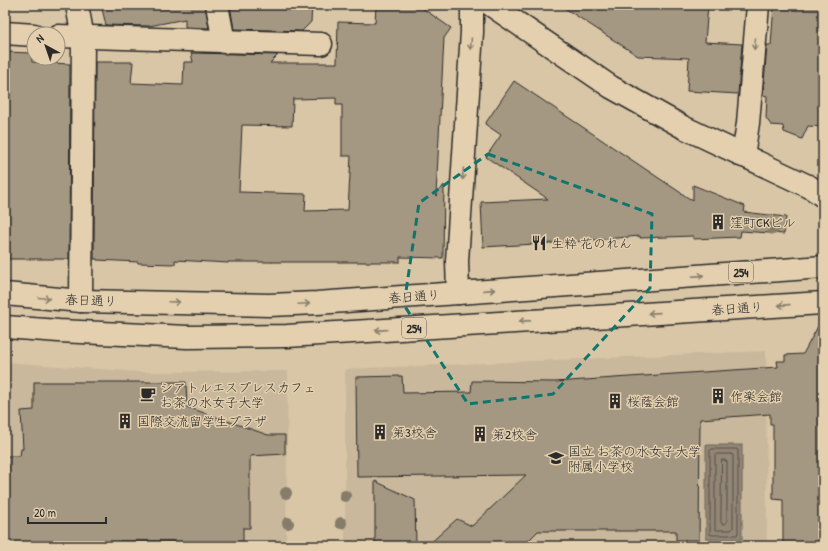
<svg xmlns="http://www.w3.org/2000/svg" width="828" height="551" font-family="'Patrick Hand','Klee One',sans-serif">
	<rect width="100%" height="100%" fill="#d9c6a6"/>
	<filter id="ink" filterUnits="userSpaceOnUse"><feTurbulence type="fractalNoise" baseFrequency=".025" numOctaves="2"/><feDisplacementMap in="SourceGraphic" scale="8" xChannelSelector="R" yChannelSelector="G"/><feConvolveMatrix kernelMatrix="1 2 1 2 8 2 1 2 1" color-interpolation-filters="sRGB"/></filter>
	<g filter="url(#ink)">
		<g fill="#c9b89b">
			<polygon points="766,351 767,546 345,546 345,369"/>
			<polygon points="5,362 139,372 288,371 286,546 5,546"/>
		</g>
		<rect fill="#928674" stroke="#696257" x="706" y="445" width="36" height="94"/>
		<g fill="none" stroke-linecap="round" stroke-linejoin="round">
			<g stroke="#544f48" stroke-width="1">
				<polygon points="712,449 736,449 738,450 738,533 737,535 712,535 710,534 710,451"/>
				<polygon points="717,454 731,454 733,455 733,528 731,530 717,530 715,529 715,456"/>
				<polygon points="722,460 725,460 727,462 727,522 725,524 722,524 721,522"/>
			</g>
		</g>
		<g fill="#a59882" stroke="#2b2b2b" fill-rule="evenodd">
			<polygon points="101,5 205,5 209,28 185,27 185,19 149,26 106,25"/>
			<polygon points="230,5 312,5 311,22 302,31 234,29"/>
			<path d="M376,5H418L451,28L444,38L436,196L444,185L443,258L400,257V262H228V263L175,260V264L138,263V262L97,260V259H94L95,62H133L131,83L183,85L184,62H193L191,53L278,55L270,63H337L338,22L375,23ZM336,98V105H342V156H351L348,210L305,211L306,194L239,192L242,125L292,126L293,99Z"/>
			<polygon points="560,5 708,5 705,42 742,44 738,94 687,91 689,58 638,56"/>
			<polygon points="774,5 823,5 823,127 808,126 802,139 784,132 783,126 771,125 766,118 767,96 763,95 767,45 771,45"/>
			<polygon points="5,52 31,53 32,62 70,64 69,259 5,259"/>
			<polygon points="514,81 693,201 693,185 745,206 744,212 786,217 784,234 741,231 740,237 693,239 693,236 640,238 640,236 571,242 483,247 481,202 548,199 486,157 501,135 485,124"/>
			<polygon points="823,317 823,546 783,546 783,500 773,499 773,424 770,424 770,414 700,419 699,540 676,540 676,531 538,531 523,546 427,546 457,519 472,526 526,475 357,477 356,377 402,376 403,393 471,392 472,381 555,382 778,367 777,361 785,361 785,355 803,354"/>
			<polygon points="34,382 186,382 187,407 268,435 285,435 285,454 250,456 250,528 243,528 243,546 173,546 173,541 120,541 120,546 5,546 5,456 20,456 21,449 23,449 21,411 34,410"/>
			<polygon points="375,481 415,500 416,546 375,546"/>
		</g>
		<g fill="none" stroke-linecap="round" stroke-linejoin="round">
			<g stroke="#2b2b2b" stroke-width="25">
				<g id="minor">
					<polyline points="77,5 83,38 81,301"/>
					<polyline points="217,5 224,42"/>
					<polyline points="491,5 611,87 683,127 810,187 823,196"/>
					<polyline points="5,33 34,35"/>
					<polyline points="58,36 321,44"/>
					<polyline points="743,156 748,123 758,5"/>
					<polyline points="458,293 457,261 472,32 472,5"/>
				</g>
			</g>
			<g stroke="#2b2b2b" stroke-width="25">
				<g id="highway">
					<polyline points="5,294 81,301 269,305 317,303 823,267"/>
					<polyline points="5,327 59,331 187,337 287,336 823,303"/>
				</g>
			</g>
			<use href="#minor" stroke="#e4d0ae" stroke-width="22"/>
			<use href="#highway" stroke="#e4d0ae" stroke-width="22"/>
		</g>
		<g fill="#857b6b">
			<circle cx="773" cy="229" r="6"/>
			<circle cx="286" cy="493" r="6"/>
			<circle cx="345" cy="496" r="6"/>
			<circle cx="288" cy="523" r="6"/>
			<circle cx="341" cy="523" r="6"/>
		</g>
		<defs><path id="oneway-shaft" d="M-6 0H5M1.5-3L5.5 0L1.5 3" fill="none" stroke-width="1.6" stroke-linecap="round" stroke-linejoin="round"/></defs>
		<g stroke="#887e6c">
			<use href="#oneway-shaft" transform="translate(471 44) rotate(94)"/>
			<use href="#oneway-shaft" transform="translate(755 44) rotate(95)"/>
			<use href="#oneway-shaft" transform="translate(463 174) rotate(94)"/>
			<use href="#oneway-shaft" transform="translate(698 276) rotate(-4)"/>
			<use href="#oneway-shaft" transform="translate(489 290) rotate(-4)"/>
			<use href="#oneway-shaft" transform="translate(44 298) rotate(5)"/>
			<use href="#oneway-shaft" transform="translate(174 302) rotate(2)"/>
			<use href="#oneway-shaft" transform="translate(304 304) rotate(-3)"/>
			<use href="#oneway-shaft" transform="translate(784 305) rotate(176)"/>
			<use href="#oneway-shaft" transform="translate(654 313) rotate(176)"/>
			<use href="#oneway-shaft" transform="translate(525 321) rotate(176)"/>
			<use href="#oneway-shaft" transform="translate(381 330) rotate(176)"/>
		</g>
	</g>
	<path fill="none" stroke="#0f766e" stroke-width="3" stroke-dasharray="8 5" stroke-linejoin="round" d="M488,154L652,214L650,288L553,394L468,404L404,305L419,203Z"/>
	<defs>
		<g id="building-bare" transform="scale(1.2)"><path d="M-4-6H4V6H1V3H-1V6H-4ZM-2.5-4.3h1.7v1.8h-1.7ZM.8-4.3h1.7v1.8H.8ZM-2.5-1h1.7V.8h-1.7ZM.8-1h1.7V.8H.8Z" fill="#2b2b2b" stroke="#e4d0ae" stroke-width="2.5" paint-order="stroke"/></g>
		<g id="restaurant-bare" transform="scale(1.2)"><path d="M-5-6h1v4h1v-4h1v4h1v-4h1v5L-1.5 .5V6h-2V.5L-5-1ZM5-6V6H3V1.5H1.5Q1.5-4 5-6Z" fill="#2b2b2b" stroke="#e4d0ae" stroke-width="2.5" paint-order="stroke"/></g>
		<g id="cafe-bare" transform="scale(1.2)"><path d="M-5.5-4.5H6V0H3Q3 3.5 0 3.5H-2.5Q-5.5 3.5-5.5 0ZM3-3.2v2h1.7v-2ZM-6 4.5H4V6H-6Z" fill="#2b2b2b" stroke="#e4d0ae" stroke-width="2.5" paint-order="stroke"/></g>
		<g id="school-bare" transform="scale(1.2)"><path d="M0-5L7-2L0 1L-7-2ZM-4 1L0 2.5L4 1V4Q0 6-4 4Z" fill="#2b2b2b" stroke="#e4d0ae" stroke-width="2.5" paint-order="stroke"/></g>
	</defs>
	<g fill-rule="evenodd">
		<use href="#building-bare" x="718" y="222"/>
		<use href="#restaurant-bare" x="539" y="243"/>
		<use href="#cafe-bare" x="148" y="394"/>
		<use href="#building-bare" x="718" y="396"/>
		<use href="#building-bare" x="615" y="401"/>
		<use href="#building-bare" x="125" y="421"/>
		<use href="#building-bare" x="380" y="432"/>
		<use href="#building-bare" x="480" y="434"/>
		<use href="#school-bare" x="556" y="458"/>
	</g>
	<g text-anchor="middle" dominant-baseline="central" stroke-width="3" stroke-linejoin="round" paint-order="stroke">
		<g fill="#e4d0ae" stroke="#625c52" stroke-width="1">
			<rect x="729" y="262" width="24" height="20" rx="3"/>
			<rect x="402" y="318" width="24" height="20" rx="3"/>
		</g>
		<g font-size="12" font-weight="bold" fill="#2b2b2b">
			<text x="741" y="272">254</text>
			<text x="414" y="328">254</text>
		</g>
		<g font-size="13" fill="#2b2b2b" stroke="#e4d0ae" text-anchor="start">
			<text x="730" y="222">窪町CKビル</text>
			<text x="551" y="243">生粋 花のれん</text>
			<text x="160" y="387">シアトルエスプレスカフェ<tspan x="160" dy="15">お茶の水女子大学</tspan></text>
			<text x="730" y="396">作楽会館</text>
			<text x="627" y="401">桜蔭会館</text>
			<text x="137" y="421">国際交流留学生プラザ</text>
			<text x="392" y="432">第3校舎</text>
			<text x="492" y="434">第2校舎</text>
			<text x="568" y="451">国立 お茶の水女子大学<tspan x="568" dy="15">附属小学校</tspan></text>
		</g>
		<g font-size="13" fill="#2b2b2b" stroke="#e4d0ae">
			<text transform="translate(414 296) rotate(-4)">春日通り</text>
			<text transform="translate(91 300) rotate(2)">春日通り</text>
			<text transform="translate(737 308) rotate(-4)">春日通り</text>
		</g>
	</g>
	<rect width="828" height="551" fill="none" stroke="#e4d0ae" stroke-width="20"/>
	<rect x="10" y="10" width="808" height="531" fill="none" stroke="#2b2b2b" stroke-width="1.5" filter="url(#ink)"/>
	<g transform="translate(46 46) rotate(320)"><circle r="19" fill="#e4d0ae" stroke="#9a8e7a"/>
	<path d="M0-3L7 15L0 10L-7 15Z" fill="#2b2b2b"/>
	<text y="-6" font-size="11" font-weight="bold" text-anchor="middle" fill="#2b2b2b">N</text>
	</g>
	<path d="M28 517v6h78v-6" fill="none" stroke="#2b2b2b" stroke-width="2"/>
	<text x="34" y="517" font-size="12" fill="#2b2b2b" stroke="#e4d0ae" stroke-width="3" paint-order="stroke">20 m</text>
</svg>
